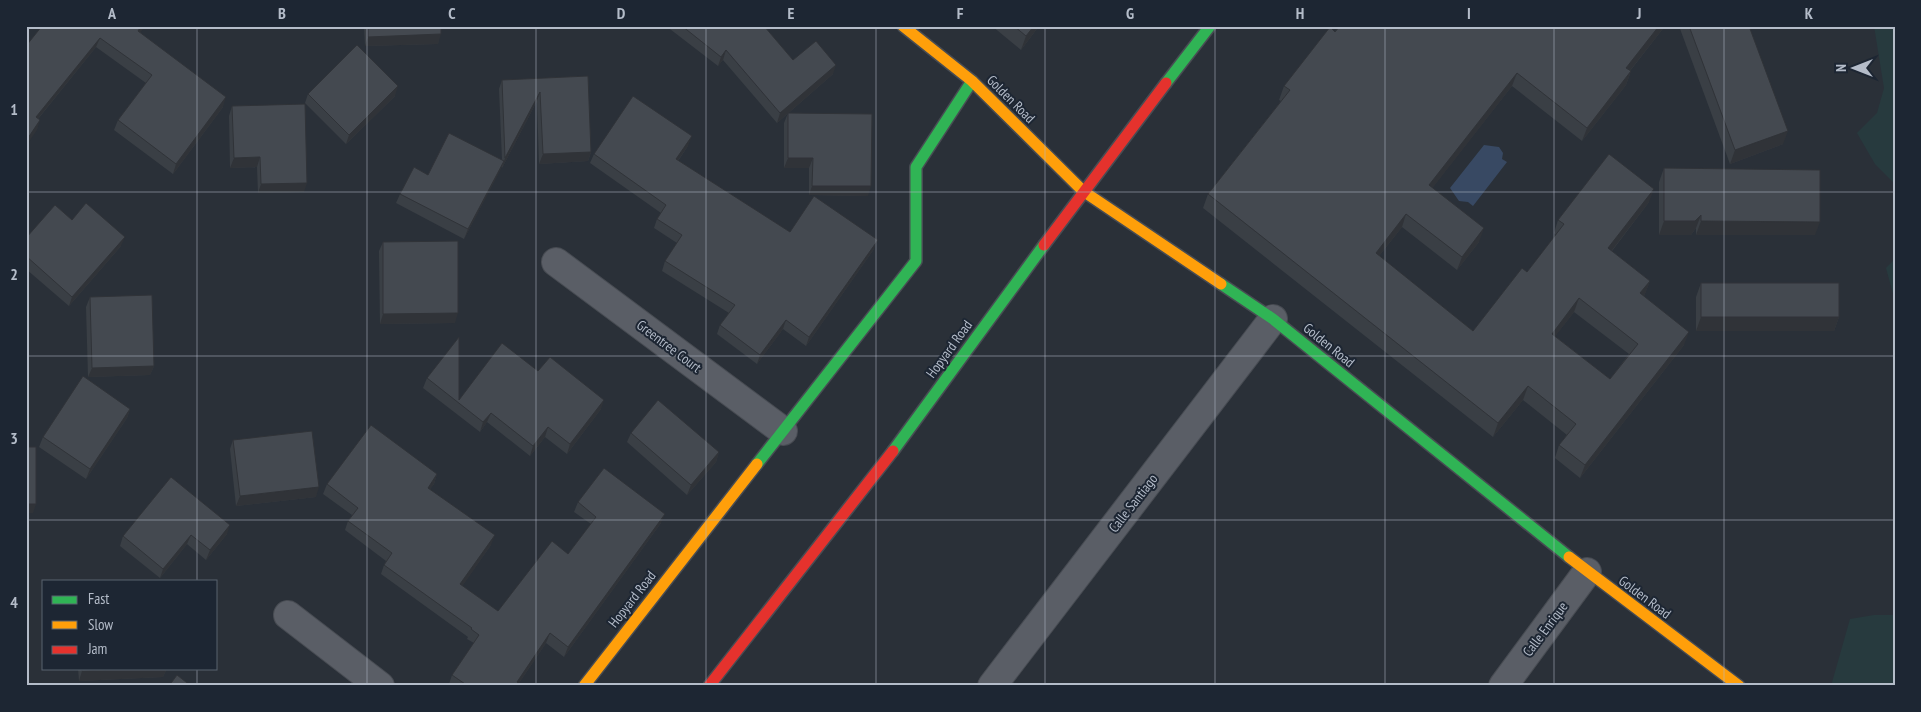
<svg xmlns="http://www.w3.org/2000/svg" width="1921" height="712" font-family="'PT Sans Narrow',sans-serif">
	<rect width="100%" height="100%" fill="#2a3038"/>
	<g fill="#273a3e">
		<polygon points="1874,26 1895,26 1895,184 1875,164 1857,133 1877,113 1884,88"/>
		<polygon points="1895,259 1895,301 1886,268"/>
		<polygon points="1874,615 1895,615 1895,686 1831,686 1850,619"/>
	</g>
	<polygon fill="#384963" points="1484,145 1499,147 1503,153 1502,159 1507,162 1473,206 1468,202 1459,201 1450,188"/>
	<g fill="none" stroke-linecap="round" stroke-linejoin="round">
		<g stroke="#484c53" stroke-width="30">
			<g id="street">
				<polyline points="556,262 783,431"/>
				<polyline points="288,615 380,686"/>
				<polyline points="992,686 1273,319"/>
				<polyline points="1503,686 1587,572"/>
			</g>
		</g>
		<g stroke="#484c53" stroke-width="14">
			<g id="fast">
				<polyline points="1166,83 1210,26"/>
				<polyline points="1221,284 1273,319 1569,557"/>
				<polyline points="893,451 1044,245"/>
				<polyline points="757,464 916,261 916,167 972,81"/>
			</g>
		</g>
		<g stroke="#484c53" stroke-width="14">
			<g id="slow">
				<polyline points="903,26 972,81 1083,191 1221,284"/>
				<polyline points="1569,557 1739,686"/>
				<polyline points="584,686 757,464"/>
			</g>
		</g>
		<g stroke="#484c53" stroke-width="14">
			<g id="jam">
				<polyline points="1044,245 1166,83"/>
				<polyline points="709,686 893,451"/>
			</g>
		</g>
		<use href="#street" stroke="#5a5e66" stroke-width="28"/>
		<use href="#fast" stroke="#30b455" stroke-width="11"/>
		<use href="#slow" stroke="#ff9f0a" stroke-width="11"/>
		<use href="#jam" stroke="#e5322d" stroke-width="11"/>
	</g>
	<g fill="#3a3f45" fill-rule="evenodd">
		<polygon points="364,26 441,26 438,44 365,46"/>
		<polygon points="666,26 764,26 793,60 833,74 777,123 723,60 718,66"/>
		<polygon points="992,26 1039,26 1021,50"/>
		<path d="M1340,26H1665L1630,71H1631L1626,85L1582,141L1512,86L1432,188L1479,242L1457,270L1402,227L1379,256L1473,331L1527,272L1556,235L1554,233L1558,220L1649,202L1612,251L1650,281L1644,296L1684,345L1580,478L1555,458L1559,445L1567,435L1523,400L1493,437L1203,208L1208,194L1281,101L1279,100L1284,86ZM1574,312L1629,354L1610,379L1555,336Z"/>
		<polygon points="1679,26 1749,26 1783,144 1730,164"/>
		<polygon points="140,32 223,107 173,174 114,130 118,120 146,83 96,47 38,119 37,130 26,46"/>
		<polygon points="588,76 591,152 588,161 539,164 537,101 502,168 502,166 464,239 396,203 400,194 428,175 502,160 499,89 502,80"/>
		<polygon points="308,94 395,96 346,144 305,103"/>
		<polygon points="232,106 304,192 258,193 257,167 230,168 229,116"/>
		<polygon points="788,113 868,196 809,195 809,168 784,168 784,123"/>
		<polygon points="688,146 678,161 790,232 874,249 806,346 783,329 757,364 717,334 720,325 729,313 662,271 665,261 677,243 654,228 657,219 661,213 590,163 594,154"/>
		<polygon points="1664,168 1815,235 1696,235 1696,228 1691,235 1659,235 1659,182"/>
		<polygon points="72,220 121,246 69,306 26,269 26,238"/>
		<polygon points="383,242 455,323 380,324 379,251"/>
		<polygon points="1701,283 1839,317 1834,331 1696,331 1696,297"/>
		<polygon points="90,297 154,366 150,375 88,377 86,307"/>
		<polygon points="538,371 601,409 567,454 545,437 530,456 487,422 480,432 423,388 427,378 459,400"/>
		<polygon points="130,409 127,418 86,479 39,447 43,437"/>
		<polygon points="631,433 719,452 716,462 687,495 627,442"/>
		<polygon points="233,440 316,497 236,506 230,449"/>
		<polygon points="437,474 434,484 430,489 491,545 462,586 498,611 568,554 591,524 574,512 578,502 661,523 564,657 546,643 519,683 523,686 451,686 449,684 452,675 474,643 467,639 468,637 381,574 384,565 386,561 345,530 348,521 352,515 323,494 327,484"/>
		<polygon points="227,534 206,560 187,544 160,578 120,546 123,536"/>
		<polygon points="78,668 167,668 163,677 79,681"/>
	</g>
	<g fill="#303338">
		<polygon points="141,26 145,26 135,40 138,31"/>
		<polygon points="1034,26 1039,26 1021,50 1026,36"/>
		<polygon points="1659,26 1665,26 1621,82 1626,68"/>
		<polygon points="441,34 438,44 365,46 368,37"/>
		<polygon points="100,38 96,47 32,126 36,117"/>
		<polygon points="726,50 723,60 718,66 721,57"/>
		<polygon points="836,65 833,74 777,123 780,113"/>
		<polygon points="1631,71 1626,85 1582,141 1587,128"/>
		<polygon points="1517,73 1512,86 1424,199 1429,185"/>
		<polygon points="398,86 395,96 346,144 349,135"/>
		<polygon points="540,92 537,101 502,168 505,158"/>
		<polygon points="226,97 223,107 173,174 176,164"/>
		<polygon points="40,120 37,130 26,146 26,141"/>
		<polygon points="1788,131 1783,144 1730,164 1735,150"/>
		<polygon points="692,136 688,146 672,169 676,159"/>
		<polygon points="591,152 588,161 539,164 543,154"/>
		<polygon points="260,157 257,167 230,168 234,158"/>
		<polygon points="788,158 813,158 809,168 784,168"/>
		<polygon points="504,161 500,171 464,239 468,229"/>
		<polygon points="307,183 304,192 258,193 261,184"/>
		<polygon points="812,186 871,186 868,196 809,195"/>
		<polygon points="1654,189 1649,202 1603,262 1608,248"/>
		<polygon points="1406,214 1402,227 1371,266 1376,253"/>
		<polygon points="1701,215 1696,228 1691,235 1659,235 1664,221"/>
		<polygon points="1701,221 1820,222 1815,235 1696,235"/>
		<polygon points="1484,228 1479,242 1457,270 1462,257"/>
		<polygon points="125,237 121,246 69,306 72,297"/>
		<polygon points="878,240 874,249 806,346 809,337"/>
		<polygon points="1650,281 1645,294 1635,306 1640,293"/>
		<polygon points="1579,298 1574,312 1547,347 1552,334"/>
		<polygon points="458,313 455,323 380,324 383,314"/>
		<polygon points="1701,317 1839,317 1834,331 1696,331"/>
		<polygon points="786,320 783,329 757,364 760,355"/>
		<polygon points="1689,332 1684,345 1580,478 1585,465"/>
		<polygon points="154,366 150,375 88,377 92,368"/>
		<polygon points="1528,386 1523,400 1493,437 1498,423"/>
		<polygon points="604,400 601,409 567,454 570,444"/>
		<polygon points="130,409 127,418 86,479 90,469"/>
		<polygon points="491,413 487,422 480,432 483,422"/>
		<polygon points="548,427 545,437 530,456 533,446"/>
		<polygon points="719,452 716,462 687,495 691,485"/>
		<polygon points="437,474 434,484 424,497 428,488"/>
		<polygon points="319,487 316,497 236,506 240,496"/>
		<polygon points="26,504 36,504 33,513 26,513"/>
		<polygon points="665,514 661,523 564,657 568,647"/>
		<polygon points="230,525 227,534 206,560 210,550"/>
		<polygon points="191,535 187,544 160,578 163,569"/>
		<polygon points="495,535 491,545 457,594 460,584"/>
		<polygon points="550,633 546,643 517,686 517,682"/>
		<polygon points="153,668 167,668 163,677 79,681 82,671"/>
	</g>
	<g fill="#444950" stroke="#303338" fill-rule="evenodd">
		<polygon points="42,26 141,26 138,31 226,97 176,164 118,120 152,75 100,38 36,117 40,120 26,141 26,46"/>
		<polygon points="368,26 441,26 441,34 368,37"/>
		<polygon points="682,26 764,26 793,60 816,41 836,65 780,113 726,50 721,57"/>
		<polygon points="1014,26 1034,26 1026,36"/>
		<path d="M1340,26H1659L1626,68L1631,71L1587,128L1517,73L1429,185L1484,228L1462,257L1406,214L1376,253L1473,331L1522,268L1527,272L1564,224L1558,220L1609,154L1654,189L1608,248L1650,281L1640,293L1689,332L1585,465L1559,445L1576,424L1528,386L1498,423L1208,194L1290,90L1284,86L1330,27L1335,32ZM1579,298L1638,344L1610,379L1552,334Z"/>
		<polygon points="1689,26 1749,26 1788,131 1735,150"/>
		<polygon points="357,45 398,86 349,135 308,94"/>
		<polygon points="588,76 591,152 543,154 540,92 505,158 502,80"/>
		<polygon points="633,96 692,136 676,159 790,232 814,196 878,240 809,337 786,320 760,355 720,325 735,305 665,261 682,235 657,219 666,205 594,154"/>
		<polygon points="305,104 307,183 261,184 260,157 234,158 232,106"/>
		<polygon points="788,113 872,114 871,186 812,186 813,158 788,158"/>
		<polygon points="449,133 504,161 468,229 400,194 414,167 428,175"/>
		<polygon points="1664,168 1820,170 1820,222 1701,221 1701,215 1695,221 1664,221"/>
		<polygon points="86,203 125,237 72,297 26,256 26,238 55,205 72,220"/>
		<polygon points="458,241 458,313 383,314 383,242"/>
		<rect x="1701" y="283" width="138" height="34"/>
		<polygon points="152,295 154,366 92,368 90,297"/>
		<polygon points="459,337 459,400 502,343 538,371 550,357 604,400 570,444 548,427 533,446 491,413 483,422 427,378"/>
		<polygon points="83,376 130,409 90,469 43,437"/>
		<polygon points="658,400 719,452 691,485 631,433"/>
		<polygon points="371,425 437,474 428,488 495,535 460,584 498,611 552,541 568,554 596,517 578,502 604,468 665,514 568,647 550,633 517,682 523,686 468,686 452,675 479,635 471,629 472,628 384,565 392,553 348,521 358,508 327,484"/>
		<polygon points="312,431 319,487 240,496 233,440"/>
		<rect x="26" y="447" width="10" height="57"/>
		<polygon points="171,477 230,525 210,550 191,535 163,569 123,536"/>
		<polygon points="82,668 153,668 82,671"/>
		<polygon points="177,675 191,686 169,686"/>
	</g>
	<path fill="none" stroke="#b4bcc9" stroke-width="1" stroke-opacity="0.55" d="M197,26V581M367,26V686M536,26V686M706,26V686M876,26V686M1045,26V686M1215,26V686M1385,26V686M1554,26V686M1724,26V686M26,192H1895M26,356H1895M26,520H1895M197,668V686"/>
	<g text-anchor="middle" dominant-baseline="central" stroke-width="4" stroke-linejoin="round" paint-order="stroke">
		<g font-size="14" fill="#b4bcc9" stroke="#1d2633">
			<text transform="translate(1011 99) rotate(45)">Golden Road</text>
			<text transform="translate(1329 345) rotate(39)">Golden Road</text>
			<text transform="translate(669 346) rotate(37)">Greentree Court</text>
			<text transform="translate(949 349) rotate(-54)">Hopyard Road</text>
			<text transform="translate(1133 503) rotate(-52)">Calle Santiago</text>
			<text transform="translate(1645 597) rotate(37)">Golden Road</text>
			<text transform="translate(632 599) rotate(-52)">Hopyard Road</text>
			<text transform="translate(1545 629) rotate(-53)">Calle Enrique</text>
		</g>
	</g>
	<rect width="1921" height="712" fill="none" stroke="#1d2633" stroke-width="55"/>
	<rect x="42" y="580" width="175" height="90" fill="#1d2633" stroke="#59626f"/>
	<rect x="52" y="596" width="25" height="8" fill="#30b455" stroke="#59626f"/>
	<text x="88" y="604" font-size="15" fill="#b4bcc9">Fast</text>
	<rect x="52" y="621" width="25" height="8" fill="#ff9f0a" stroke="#59626f"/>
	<text x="88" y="630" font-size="15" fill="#b4bcc9">Slow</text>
	<rect x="52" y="646" width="25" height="8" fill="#e5322d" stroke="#59626f"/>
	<text x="88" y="654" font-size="15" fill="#b4bcc9">Jam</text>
	<g transform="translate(1854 68) rotate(270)" stroke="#1d2633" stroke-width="4" paint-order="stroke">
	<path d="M0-4L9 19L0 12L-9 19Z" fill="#b4bcc9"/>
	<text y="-8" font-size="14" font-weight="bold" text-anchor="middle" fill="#b4bcc9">N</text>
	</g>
	<rect x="28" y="28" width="1866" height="656" fill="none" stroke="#b4bcc9" stroke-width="2"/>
	<g font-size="16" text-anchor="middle" font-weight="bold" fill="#b4bcc9">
		<text x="112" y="19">A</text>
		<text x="282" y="19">B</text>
		<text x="452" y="19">C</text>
		<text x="621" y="19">D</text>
		<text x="791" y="19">E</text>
		<text x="960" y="19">F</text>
		<text x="1130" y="19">G</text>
		<text x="1300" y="19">H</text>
		<text x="1469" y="19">I</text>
		<text x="1639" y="19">J</text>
		<text x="1809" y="19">K</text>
		<text x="14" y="115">1</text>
		<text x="14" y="280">2</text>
		<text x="14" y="444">3</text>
		<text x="14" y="608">4</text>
	</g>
</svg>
